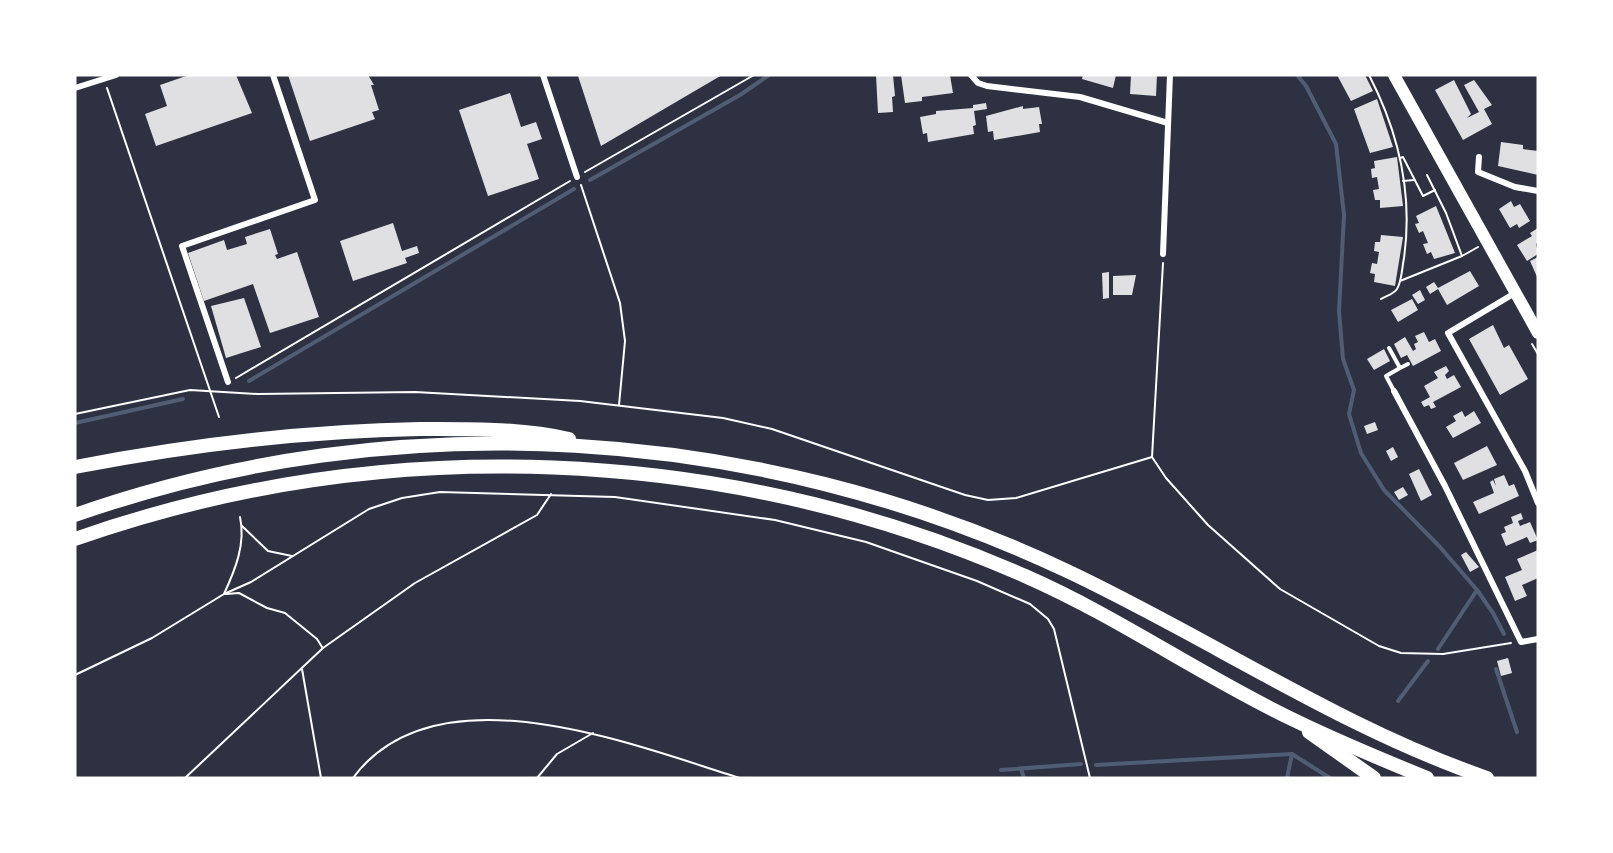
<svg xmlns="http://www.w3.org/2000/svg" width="1613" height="853" font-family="'Sofia Sans Condensed',sans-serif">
	<rect width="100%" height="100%" fill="#2d3142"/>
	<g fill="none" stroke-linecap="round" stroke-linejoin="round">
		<g stroke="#4f5d75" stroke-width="4">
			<polyline points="1297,75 1306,86 1336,144 1344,215 1339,311 1343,359 1354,390 1349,414 1361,453 1384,490 1440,547 1477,590 1438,649"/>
			<polyline points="590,180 740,95 769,75"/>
			<polyline points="249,381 574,189"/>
			<polyline points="75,423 183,399"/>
			<polyline points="1477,590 1493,613 1504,634"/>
			<polyline points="1496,669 1517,732"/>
			<polyline points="1398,701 1428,661"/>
			<polyline points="1096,765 1292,754"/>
			<polyline points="1021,769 1024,778"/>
			<polyline points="1001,770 1081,764"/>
			<polyline points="1287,778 1292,754 1330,778"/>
		</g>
	</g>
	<g fill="#e0e0e3">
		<polygon points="189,75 236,75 252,113 156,146 145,114 167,106 160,85"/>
		<polygon points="288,75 368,75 374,85 371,85 379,110 372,112 375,119 310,141"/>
		<polygon points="583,75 722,75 601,146 578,76"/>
		<polygon points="876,75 893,75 895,96 892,97 893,112 878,113"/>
		<polygon points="901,75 950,75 953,93 922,97 922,101 905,103"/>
		<polygon points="1083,75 1116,75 1113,88 1082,79"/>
		<polygon points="1131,75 1157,75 1156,96 1130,94"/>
		<polygon points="1337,75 1365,75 1373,91 1351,101"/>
		<polygon points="1454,80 1471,114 1467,118 1479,112 1464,85 1474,80 1492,105 1484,109 1492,124 1463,140 1435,90"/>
		<polygon points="510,93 521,127 536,122 542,139 527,144 539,179 488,196 459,110"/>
		<polygon points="1377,99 1393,147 1370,153 1354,109"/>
		<polygon points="986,103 987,109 974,111 976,125 973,126 974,134 928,142 927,133 923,134 920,117 936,114 936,111 973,108 973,105"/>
		<polygon points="1023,106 1023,109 1039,107 1042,124 1039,124 1040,132 994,140 993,131 988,132 986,116"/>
		<polygon points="1501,142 1523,145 1523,149 1538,151 1538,175 1498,166"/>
		<polygon points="1397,157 1403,206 1380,208 1380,200 1375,200 1373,190 1379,189 1377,177 1372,178 1371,169 1375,168 1374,161"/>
		<polygon points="1511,201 1514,207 1520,204 1530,221 1519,228 1517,224 1510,228 1499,209"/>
		<polygon points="1436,206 1455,253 1434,259 1431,252 1427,254 1423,244 1428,243 1423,231 1419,233 1415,224 1419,223 1416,216"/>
		<polygon points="393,223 402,251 417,246 419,253 405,258 407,263 353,281 340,241"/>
		<polygon points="1538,228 1538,242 1536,244 1538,254 1527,261 1517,245 1532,236 1530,233"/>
		<polygon points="270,229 278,254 275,255 277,259 297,252 319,317 270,333 253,284 204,301 188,253 224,240 227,250 247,244 245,237"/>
		<polygon points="1381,235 1403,237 1395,286 1374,282 1375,274 1370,273 1372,263 1377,264 1379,252 1374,251 1375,242 1380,242"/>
		<polygon points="1538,257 1538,279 1530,261"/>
		<polygon points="1470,271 1479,286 1447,305 1438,289 1430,294 1426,287 1434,282 1438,288"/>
		<polygon points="1109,272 1109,298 1103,299 1102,273"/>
		<polygon points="1136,275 1132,295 1113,295 1113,276"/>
		<polygon points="1420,290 1425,300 1418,304 1412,295"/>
		<polygon points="244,298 261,347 226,358 211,306"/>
		<polygon points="1412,299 1418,310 1398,322 1391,310"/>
		<polygon points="1493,325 1504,348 1509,345 1528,379 1500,395 1469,339"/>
		<polygon points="1424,332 1429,342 1435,339 1441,351 1413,366 1407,355 1401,358 1394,344 1405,337 1413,351 1416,349 1414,344 1418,342 1415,336"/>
		<polygon points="1384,349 1390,361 1374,370 1367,359"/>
		<polygon points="1446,366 1449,371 1445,375 1447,379 1454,375 1461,387 1433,402 1436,407 1431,409 1429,405 1424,407 1421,402 1430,397 1424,386 1438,378 1434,372"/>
		<polygon points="1462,411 1465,417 1474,411 1481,423 1453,438 1446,427 1456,421 1453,416"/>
		<polygon points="1375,422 1378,430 1367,434 1364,426"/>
		<polygon points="1487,446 1497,465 1463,480 1454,463"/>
		<polygon points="1393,447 1398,457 1391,461 1386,451"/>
		<polygon points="1419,469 1432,495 1421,501 1409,474"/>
		<polygon points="1504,475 1509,486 1514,484 1519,496 1479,514 1473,502 1494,493 1490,482 1493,480 1496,486 1494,479"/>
		<polygon points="1403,487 1408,495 1399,500 1394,492"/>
		<polygon points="1521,513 1523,519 1518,521 1520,526 1530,522 1538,540 1530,543 1527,537 1506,546 1501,534 1506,532 1504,527 1513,523 1511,517"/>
		<polygon points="1538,550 1538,578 1522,585 1527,596 1515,601 1505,577 1522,570 1517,559"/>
		<polygon points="1466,552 1479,567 1470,572 1461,555"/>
		<polygon points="1508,658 1512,673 1501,676 1497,661"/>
	</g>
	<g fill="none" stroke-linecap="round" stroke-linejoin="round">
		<g stroke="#fff" stroke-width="2">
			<path d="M1369,75C1398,131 1413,194 1404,258C1402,267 1402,281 1397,289C1394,294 1386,296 1381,299"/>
			<polyline points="107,88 219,417"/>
			<polyline points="1400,158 1403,157 1423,196 1435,190"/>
			<polyline points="585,172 754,75"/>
			<polyline points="1403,181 1414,180"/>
			<polyline points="581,185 620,303 625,341 619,405"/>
			<polyline points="1462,256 1478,247"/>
			<polyline points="1163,263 1152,457 1166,478 1208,525 1280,589 1379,646 1401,653 1443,654 1511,643"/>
			<polyline points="1400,281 1462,256 1446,213 1427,175"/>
			<polyline points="1532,344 1538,354"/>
			<polyline points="236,378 570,181"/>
			<polyline points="75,414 190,390 258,394 415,392 580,401 723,418 772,429 965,495 988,500 1016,498 1152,457"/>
			<polyline points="242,526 268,551 292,556"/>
			<path d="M224,594C235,570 246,544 240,517"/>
			<polyline points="226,594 239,593 267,608 285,613 317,639 322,647"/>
			<polyline points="302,669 321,778"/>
			<polyline points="75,675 152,638 224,594 251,582 369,509 402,498 440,492 615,497 775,520 866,542 977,581 1030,604 1048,619 1054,629 1090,778"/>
			<polyline points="185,778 323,648 415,583 537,515 551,494"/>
			<path d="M353,778C436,665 635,746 740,778"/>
			<polyline points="537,778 557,754 593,733"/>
		</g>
		<g stroke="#fff" stroke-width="4">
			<polyline points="1389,348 1400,368 1386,376 1394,391"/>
			<polyline points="1400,368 1408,364"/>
		</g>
		<g stroke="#fff" stroke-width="6">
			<polyline points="543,75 577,177"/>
			<polyline points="971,75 978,83 987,86 1080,97 1168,123"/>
			<polyline points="75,88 116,75"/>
			<polyline points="1479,157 1478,172 1515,187 1538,191"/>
			<polyline points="1163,254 1170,75"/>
			<polyline points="1515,293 1448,333 1525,471 1538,503"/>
			<polyline points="228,382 182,246 315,200 273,75"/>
			<polyline points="1394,391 1445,486 1521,642 1538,639"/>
		</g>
		<polyline stroke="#fff" stroke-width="12" points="1394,75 1538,333"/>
		<g stroke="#fff" stroke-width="14">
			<path d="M75,467C189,445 304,431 420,429C470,429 520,428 569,439"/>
			<path d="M75,515C396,402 758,425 1065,570C1208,637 1337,726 1487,778"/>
			<path d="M75,539C383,431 725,444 1025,576C1119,617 1203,677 1296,721C1339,742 1383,760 1427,778"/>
			<polyline points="1309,732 1374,778"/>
		</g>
	</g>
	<rect width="1613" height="853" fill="none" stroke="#ffffff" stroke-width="153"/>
</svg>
